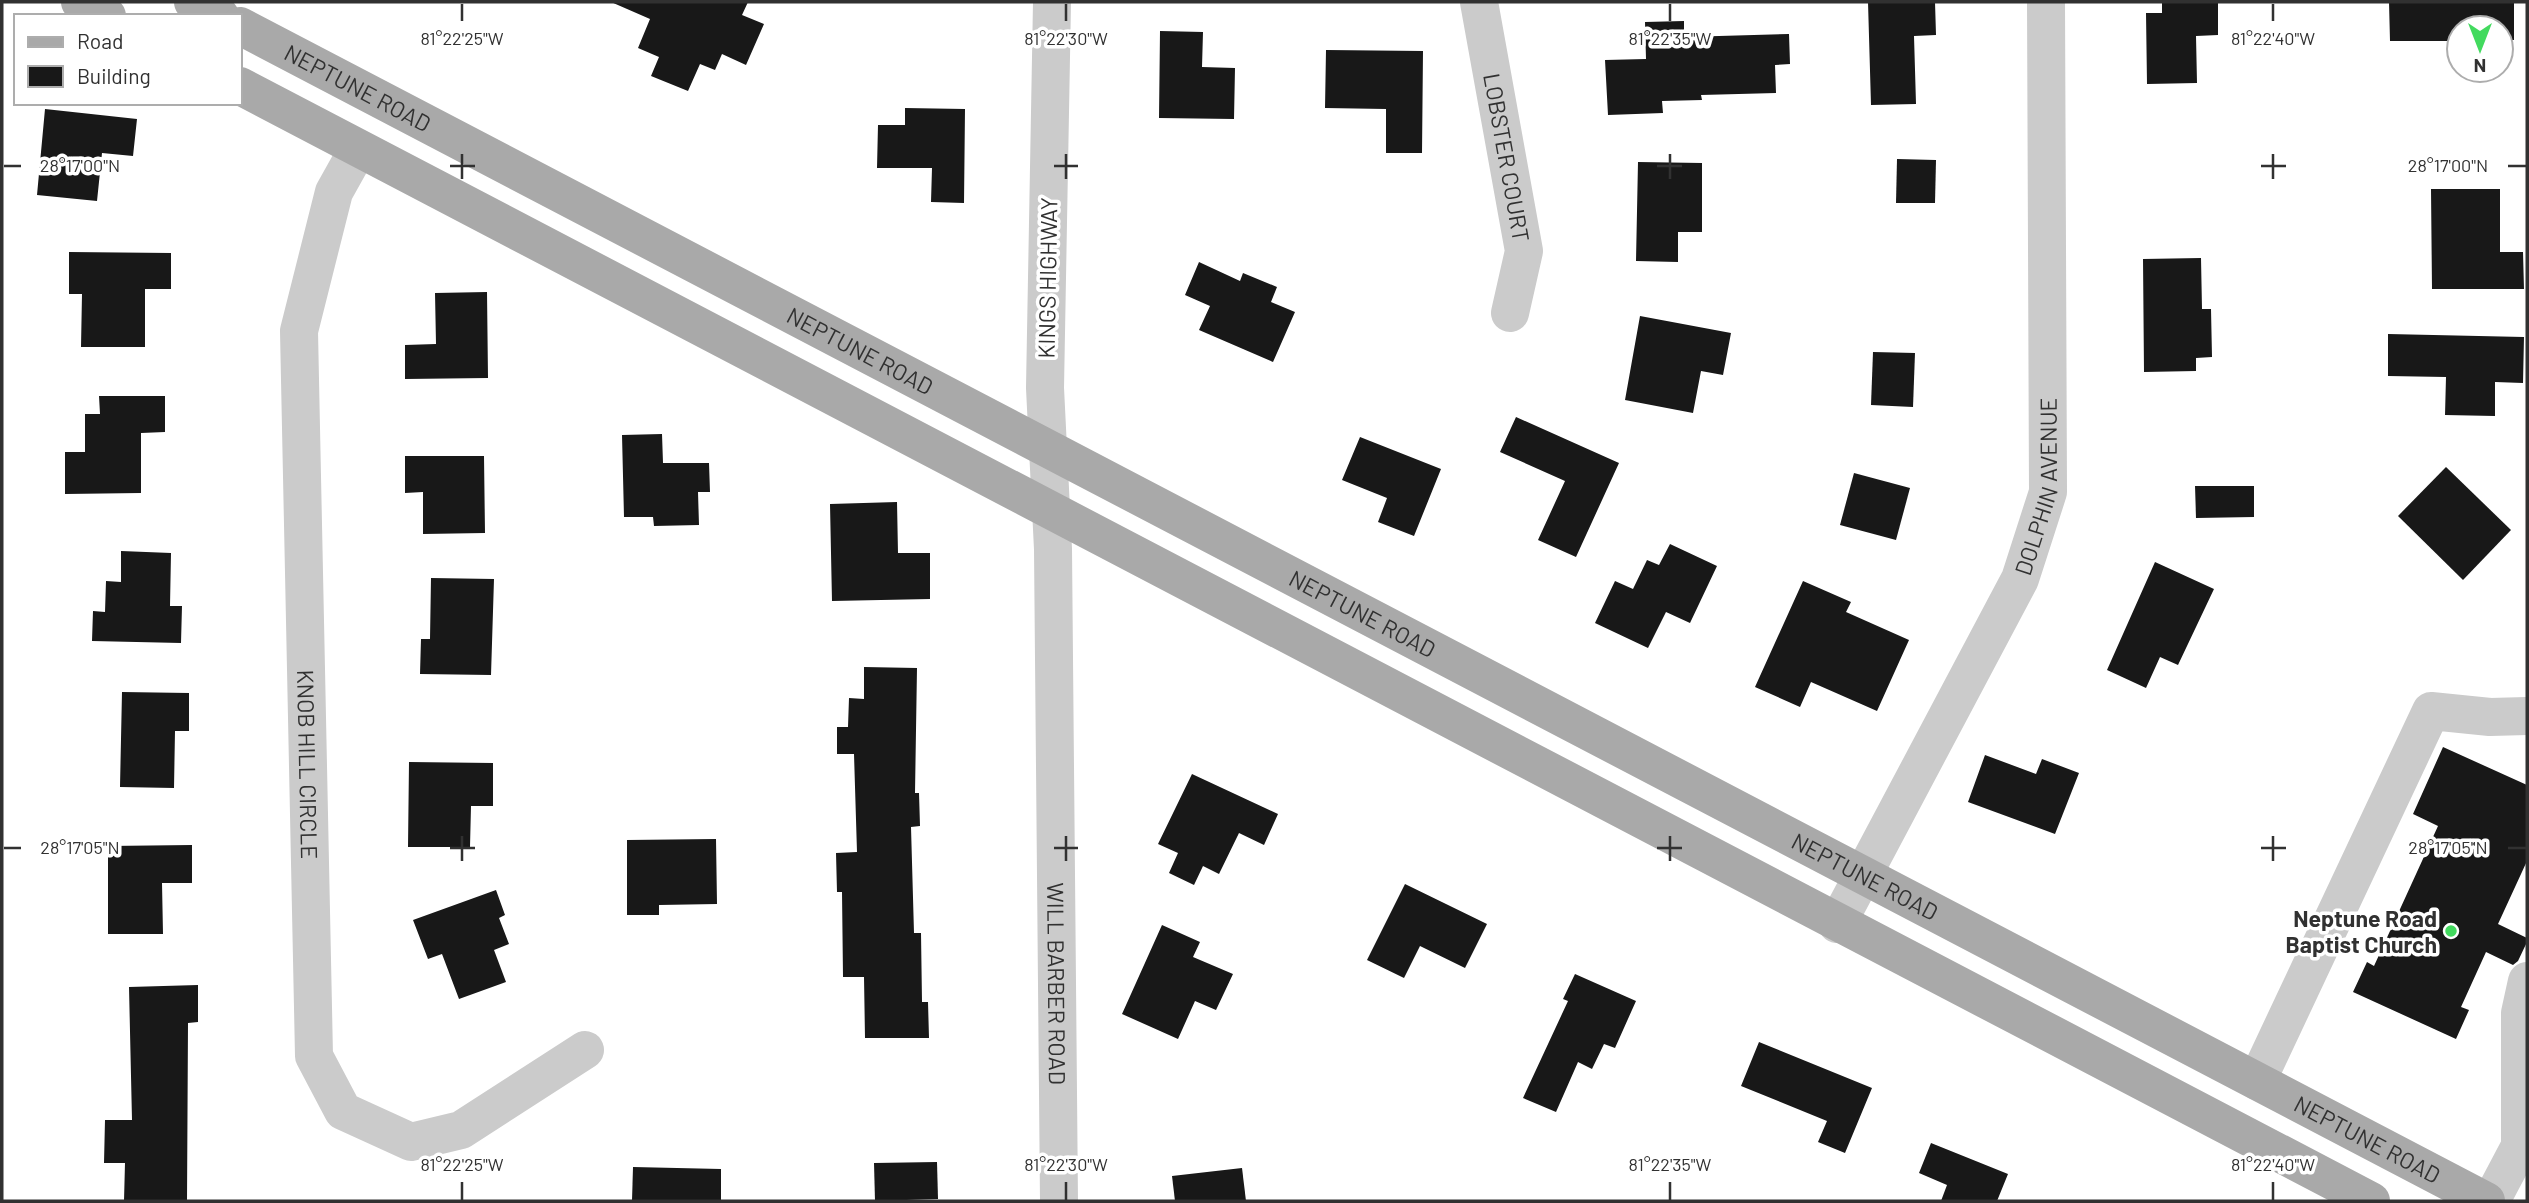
<svg xmlns="http://www.w3.org/2000/svg" width="2529" height="1203" font-family="Barlow,sans-serif">
	<rect width="100%" height="100%" fill="#fff"/>
	<g fill="#181818">
		<polygon points="611,2 748,2 742,15 764,24 746,65 722,54 715,70 700,64 688,91 651,76 659,57 638,48 650,19"/>
		<polygon points="1868,2 1935,2 1936,35 1914,36 1916,104 1871,105"/>
		<polygon points="2162,2 2218,2 2218,35 2196,36 2197,83 2147,84 2146,13 2162,13"/>
		<polygon points="2389,2 2514,2 2514,40 2501,40 2501,28 2459,28 2459,41 2390,41"/>
		<polygon points="1684,21 1684,37 1789,34 1790,64 1775,65 1776,93 1701,95 1702,100 1662,101 1663,113 1608,115 1605,60 1646,59 1645,22"/>
		<polygon points="1160,31 1203,32 1202,67 1235,68 1234,119 1159,118"/>
		<polygon points="1326,50 1423,51 1422,153 1386,153 1386,109 1325,108"/>
		<polygon points="905,108 965,109 964,203 931,202 932,168 877,168 878,125 905,125"/>
		<polygon points="45,109 137,119 133,156 102,153 97,201 37,195"/>
		<polygon points="1897,159 1936,160 1935,203 1896,203"/>
		<polygon points="1638,162 1702,163 1702,232 1678,232 1678,262 1636,261"/>
		<polygon points="2431,189 2500,189 2500,252 2523,252 2524,289 2432,289"/>
		<polygon points="69,252 171,253 171,289 145,289 145,347 81,347 82,294 69,294"/>
		<polygon points="2201,258 2202,309 2211,309 2212,357 2196,358 2196,371 2144,372 2143,259"/>
		<polygon points="1199,262 1240,281 1243,273 1277,287 1271,302 1295,312 1273,362 1199,330 1210,306 1185,295"/>
		<polygon points="487,292 488,378 405,379 405,345 436,344 435,293"/>
		<polygon points="1640,316 1731,333 1723,375 1701,371 1693,413 1625,400"/>
		<polygon points="2388,334 2524,337 2523,383 2495,382 2495,416 2445,415 2446,377 2388,376"/>
		<polygon points="1873,352 1915,353 1913,407 1871,405"/>
		<polygon points="99,396 165,396 165,432 141,433 141,493 65,494 65,452 85,452 85,414 100,414"/>
		<polygon points="1516,417 1619,463 1576,557 1538,540 1565,481 1500,452"/>
		<polygon points="662,434 663,463 709,463 710,492 698,492 699,525 654,526 653,517 624,517 622,435"/>
		<polygon points="1360,437 1441,469 1414,536 1378,522 1387,498 1342,480"/>
		<polygon points="405,456 484,456 485,533 423,534 423,492 405,493"/>
		<polygon points="2446,467 2511,530 2463,580 2398,516"/>
		<polygon points="1854,473 1910,488 1896,540 1840,525"/>
		<polygon points="2195,486 2254,486 2254,517 2196,518"/>
		<polygon points="897,502 898,553 930,553 930,599 832,601 830,504"/>
		<polygon points="1670,544 1717,566 1690,623 1666,612 1648,648 1595,623 1615,581 1633,589 1647,560 1659,565"/>
		<polygon points="121,551 171,553 170,606 182,606 181,643 92,641 93,611 105,612 106,581 121,582"/>
		<polygon points="2155,562 2214,589 2178,665 2160,657 2146,688 2107,670"/>
		<polygon points="431,578 494,579 491,675 420,674 421,639 430,639"/>
		<polygon points="1803,581 1851,602 1846,612 1909,640 1877,711 1811,682 1800,707 1755,687"/>
		<polygon points="864,667 917,668 915,793 919,793 920,826 911,827 914,933 921,933 922,1002 928,1002 929,1038 865,1038 864,977 843,977 842,892 837,892 836,853 857,852 854,754 837,754 837,727 848,727 849,698 864,699"/>
		<polygon points="122,692 189,693 189,731 175,731 174,788 120,787"/>
		<polygon points="2443,747 2527,785 2527,861 2498,924 2527,938 2527,942 2518,961 2513,965 2486,952 2461,1007 2469,1010 2456,1039 2353,992 2367,962 2374,966 2438,826 2413,814"/>
		<polygon points="1985,755 2036,774 2042,759 2079,773 2055,834 1968,802"/>
		<polygon points="409,762 493,763 493,806 471,806 470,847 408,847"/>
		<polygon points="1192,774 1278,814 1264,845 1239,833 1219,874 1203,866 1194,885 1169,873 1178,853 1158,844"/>
		<polygon points="716,839 717,904 659,905 659,915 627,915 627,840"/>
		<polygon points="192,845 192,883 162,883 163,934 108,934 108,846"/>
		<polygon points="1405,884 1487,924 1465,968 1420,946 1404,978 1367,960"/>
		<polygon points="496,890 505,915 499,918 509,944 494,950 506,982 459,999 442,954 428,959 413,920"/>
		<polygon points="1162,925 1200,942 1193,957 1233,974 1216,1010 1195,1001 1178,1039 1122,1014"/>
		<polygon points="1575,974 1636,1001 1615,1048 1604,1044 1592,1069 1578,1062 1556,1112 1523,1098 1568,1001 1563,999"/>
		<polygon points="198,985 198,1022 188,1023 187,1201 124,1201 125,1163 104,1163 105,1120 132,1120 129,987"/>
		<polygon points="1759,1042 1872,1088 1845,1153 1818,1142 1827,1121 1741,1086"/>
		<polygon points="1931,1143 2008,1174 1997,1201 1941,1201 1947,1185 1919,1173"/>
		<polygon points="937,1162 938,1199 875,1201 874,1163"/>
		<polygon points="633,1167 721,1169 721,1201 632,1201"/>
		<polygon points="1242,1168 1246,1201 1175,1201 1172,1176"/>
	</g>
	<g fill="none" stroke-linecap="round" stroke-linejoin="round">
		<g stroke="#cbcbcb" stroke-width="38">
			<path id="s1" d="M1052,2L1045,388L1053,549L1059,1201"/>
			<path id="s2" d="M1479,2L1524,251L1510,313"/>
			<path id="s3" d="M358,149L334,192L299,331L314,1056L343,1111L411,1142L461,1130L585,1050"/>
			<path id="s4" d="M1837,924L2020,579L2048,492L2046,2"/>
			<polyline points="2257,1081 2431,711 2490,717 2527,716"/>
			<polyline points="2491,1201 2520,1146 2520,1013 2527,981"/>
		</g>
		<g stroke="#a9a9a9" stroke-width="38">
			<polyline points="80,2 107,16"/>
			<polyline points="193,2 220,16"/>
			<path id="s5" d="M240,26L2486,1201"/>
			<polyline points="240,86 2371,1201"/>
		</g>
	</g>
	<path fill="none" stroke="#313131" stroke-width="2.5" d="M462,4V21M1066,4V21M1670,4V21M2273,4V21M462,154V179M1066,154V179M1670,154V179M2273,154V179M4,166H21M450,166H475M1054,166H1078M1657,166H1682M2261,166H2286M2508,166H2526M462,836V861M1066,836V861M1670,836V861M2273,836V861M4,848H21M450,848H475M1054,848H1078M1657,848H1682M2261,848H2286M2508,848H2526M462,1182V1200M1066,1182V1200M1670,1182V1200M2273,1182V1200"/>
	<circle fill="#42da5e" stroke="#fff" stroke-width="2.5" cx="2451" cy="931" r="7"/>
	<g text-anchor="middle" dominant-baseline="central" stroke-width="7" stroke-linejoin="round" paint-order="stroke">
		<g font-size="23" fill="#313131" stroke="#fff">
			<text stroke="none"><textPath href="#s5" startOffset="133">NEPTUNE ROAD</textPath></text>
			<text stroke="none"><textPath href="#s2" startOffset="158">LOBSTER COURT</textPath></text>
			<text transform="translate(1047 278) rotate(-89)">KINGS HIGHWAY</text>
			<text stroke="none"><textPath href="#s5" startOffset="700">NEPTUNE ROAD</textPath></text>
			<text stroke="none"><textPath href="#s4" startOffset="486">DOLPHIN AVENUE</textPath></text>
			<text stroke="none"><textPath href="#s5" startOffset="1267">NEPTUNE ROAD</textPath></text>
			<text stroke="none"><textPath href="#s3" startOffset="626">KNOB HILL CIRCLE</textPath></text>
			<text stroke="none"><textPath href="#s5" startOffset="1834">NEPTUNE ROAD</textPath></text>
			<text stroke="none"><textPath href="#s1" startOffset="982">WILL BARBER ROAD</textPath></text>
			<text stroke="none"><textPath href="#s5" startOffset="2401">NEPTUNE ROAD</textPath></text>
		</g>
		<g font-size="23" font-weight="bold" fill="#313131" stroke="#fff" text-anchor="end">
			<text x="2437" y="918">Neptune Road<tspan x="2437" dy="26">Baptist Church</tspan></text>
		</g>
	</g>
	<g font-size="18" text-anchor="middle" fill="#313131" stroke="#fff" stroke-width="7" stroke-linejoin="round" paint-order="stroke">
		<text x="462" y="45">81°22'25"W</text>
		<text x="1066" y="45">81°22'30"W</text>
		<text x="1670" y="45">81°22'35"W</text>
		<text x="2273" y="45">81°22'40"W</text>
		<text x="2448" y="172">28°17'00"N</text>
		<text x="80" y="172">28°17'00"N</text>
		<text x="2448" y="854">28°17'05"N</text>
		<text x="80" y="854">28°17'05"N</text>
		<text x="462" y="1171">81°22'25"W</text>
		<text x="1066" y="1171">81°22'30"W</text>
		<text x="1670" y="1171">81°22'35"W</text>
		<text x="2273" y="1171">81°22'40"W</text>
	</g>
	<rect width="2529" height="1203" fill="none" stroke="#313131" stroke-width="7"/>
	<rect x="14" y="14" width="228" height="91" fill="#ffffff" stroke="#adadad" stroke-width="2"/>
	<rect x="28" y="37" width="35" height="10" fill="#a9a9a9" stroke="#adadad" stroke-width="2"/>
	<text x="77" y="49" font-size="21" fill="#313131">Road</text>
	<rect x="28" y="66" width="35" height="21" fill="#181818" stroke="#adadad" stroke-width="2"/>
	<text x="77" y="84" font-size="21" fill="#313131">Building</text>
	<g transform="translate(2480 49) rotate(180)"><circle r="33" fill="#ffffff" stroke="#adadad" stroke-width="2"/>
	<path d="M0-5L12 26L0 18L-12 26Z" fill="#42da5e"/>
	<text y="-10" font-size="19" font-weight="bold" text-anchor="middle" fill="#313131">N</text>
	</g>
</svg>
